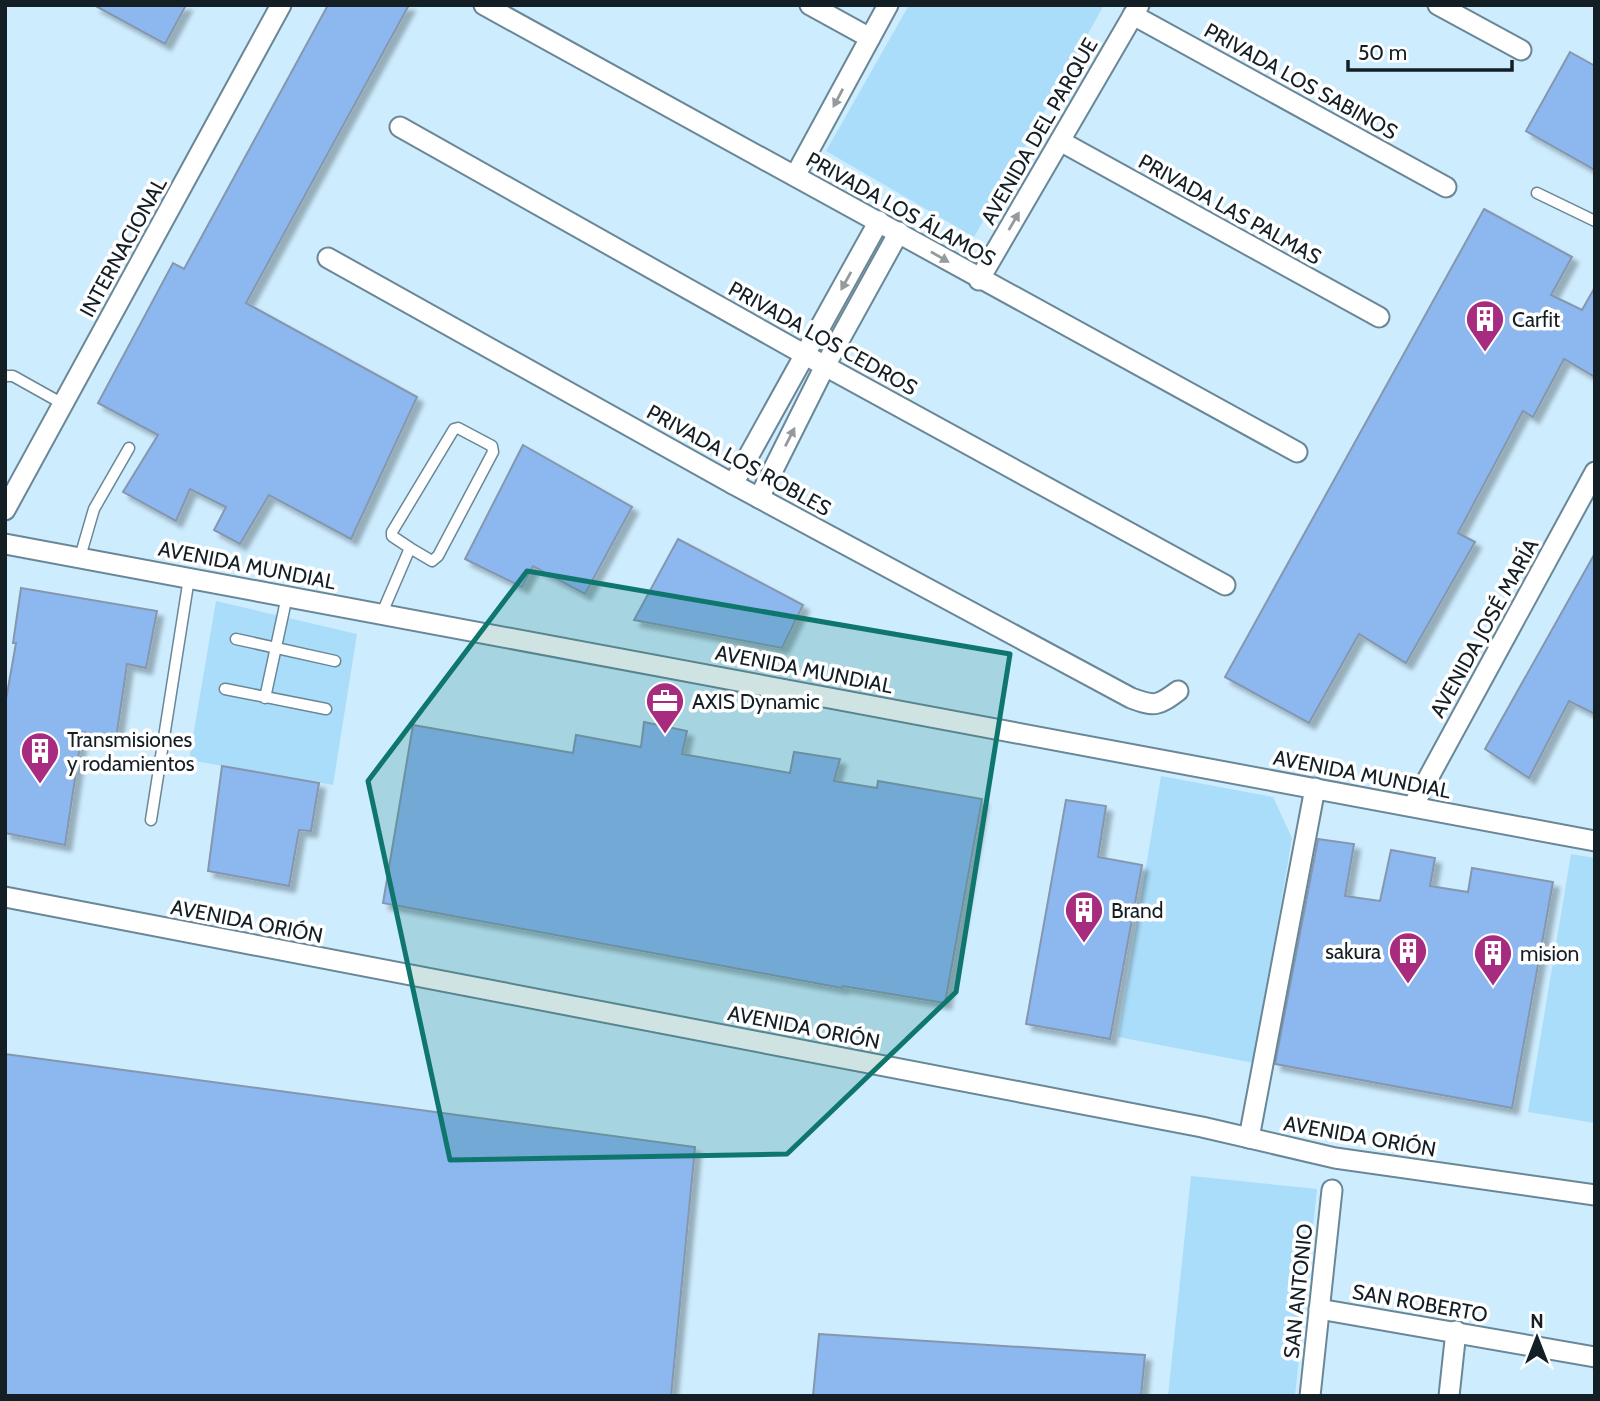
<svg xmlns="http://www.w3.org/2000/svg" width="1600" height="1401" font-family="Cabin,sans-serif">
	<defs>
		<filter id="shadow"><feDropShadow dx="6" dy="6" stdDeviation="2" flood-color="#0004"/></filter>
	</defs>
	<rect width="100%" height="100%" fill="#cdecfe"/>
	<g fill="#aaddfa">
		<polygon points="909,5 1104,5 974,237 826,151"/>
		<polygon points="216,601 357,634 333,785 189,760"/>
		<polygon points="1161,776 1273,797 1292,838 1254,1063 1118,1037"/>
		<polygon points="1571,854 1595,858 1595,1123 1528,1112"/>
		<polygon points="1191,1176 1317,1189 1295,1396 1168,1396"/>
	</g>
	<g fill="#8cb7ef" stroke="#8597ae" stroke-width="2" filter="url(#shadow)">
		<polygon points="94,5 186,5 165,44"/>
		<polygon points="328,5 409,5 246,303 417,397 351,539 269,495 240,544 214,530 226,507 190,489 176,521 123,492 158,435 98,403 173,263 184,269"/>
		<polygon points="1570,52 1595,66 1595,170 1526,131"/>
		<polygon points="1484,209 1572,257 1551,295 1582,310 1595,287 1595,377 1564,359 1533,417 1523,411 1458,533 1475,542 1406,663 1359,634 1309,723 1225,677"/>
		<polygon points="523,445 632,507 585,594 533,566 522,587 465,559"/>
		<polygon points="678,539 803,605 782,648 634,620"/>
		<polygon points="1595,553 1595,714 1569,701 1529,778 1485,749"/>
		<polygon points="21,588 157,611 146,668 127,664 116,739 82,732 65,845 5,833 5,705 16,643 13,643"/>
		<polygon points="644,722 687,731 682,754 790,773 794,752 840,759 834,781 877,788 878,781 982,799 945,1003 843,986 842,988 383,903 413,725 573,753 576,735 641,747"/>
		<polygon points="222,766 319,783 311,831 299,830 289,886 208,871"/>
		<polygon points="1066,800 1106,806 1098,857 1142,865 1110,1039 1026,1024"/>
		<polygon points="1318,839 1354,844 1345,896 1380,901 1391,850 1435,858 1430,886 1468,892 1472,868 1553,882 1512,1108 1275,1064"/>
		<polygon points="5,1054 695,1147 671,1396 5,1396"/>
		<polygon points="819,1334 1145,1355 1141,1396 813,1396"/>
	</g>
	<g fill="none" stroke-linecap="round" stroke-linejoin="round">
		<g stroke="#6a8797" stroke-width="13">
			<g id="service">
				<polyline points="1537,193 1595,221"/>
				<polyline points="5,376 13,376 63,404"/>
				<polyline points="80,557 94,509 129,448"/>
				<polyline points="382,613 410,548 432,561 438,556 493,452 492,446 458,428 454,429 392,532 392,536 410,548"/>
				<polyline points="236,639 335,661"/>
				<polyline points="225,689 326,709"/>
				<polyline points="265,698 287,596"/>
				<polyline points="151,820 189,578"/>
			</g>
		</g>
		<g stroke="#6a8797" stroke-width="23">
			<g id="minor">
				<path d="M484,5C755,154 1025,304 1297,452"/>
				<polyline points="810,5 870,38"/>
				<polyline points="1438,5 1521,50"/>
				<polyline points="1133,15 1446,187"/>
				<polyline points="400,127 825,366 1225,585"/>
				<polyline points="1060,141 1379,317"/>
				<polyline points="795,176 888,5"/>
				<path d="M328,258L733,484L1131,698C1155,707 1158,706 1178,691"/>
				<polyline points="979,280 1139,5"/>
				<polyline points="733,484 879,221"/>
				<polyline points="759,498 825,366 899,232"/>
				<polyline points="5,510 281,5"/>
				<polyline points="5,544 1595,841"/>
				<polyline points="1413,806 1595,472"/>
				<polyline points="5,897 1202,1127 1335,1158 1595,1195"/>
				<polyline points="1249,1138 1315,788"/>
				<polyline points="1319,1309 1595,1357"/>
				<polyline points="1310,1396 1332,1190"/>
				<polyline points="1449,1396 1456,1331"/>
			</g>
		</g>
		<use href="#service" stroke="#fff" stroke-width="10"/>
		<use href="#minor" stroke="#fff" stroke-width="19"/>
	</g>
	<defs><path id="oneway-solid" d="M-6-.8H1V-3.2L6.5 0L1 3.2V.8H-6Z" transform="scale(1.75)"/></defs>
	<g fill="#959a9d">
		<use href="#oneway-solid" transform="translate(838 98) rotate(118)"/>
		<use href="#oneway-solid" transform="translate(1014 221) rotate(-60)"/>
		<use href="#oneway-solid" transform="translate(940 257) rotate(30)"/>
		<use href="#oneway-solid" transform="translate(846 281) rotate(119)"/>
		<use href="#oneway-solid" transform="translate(790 437) rotate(-63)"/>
	</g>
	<path fill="#0f766e" fill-opacity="0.2" stroke="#0f766e" stroke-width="5" stroke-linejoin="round" d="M527,571L1010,654L956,992L787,1154L450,1160L368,781Z"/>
	<defs>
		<g id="building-pin" transform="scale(2.0125)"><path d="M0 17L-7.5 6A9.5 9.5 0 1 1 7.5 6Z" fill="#a72c80" stroke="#fff"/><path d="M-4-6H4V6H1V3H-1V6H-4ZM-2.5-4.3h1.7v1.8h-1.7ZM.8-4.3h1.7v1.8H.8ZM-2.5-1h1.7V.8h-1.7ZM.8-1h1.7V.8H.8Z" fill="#fff"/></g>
		<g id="office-pin" transform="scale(2.0125)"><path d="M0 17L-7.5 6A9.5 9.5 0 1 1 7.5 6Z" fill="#a72c80" stroke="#fff"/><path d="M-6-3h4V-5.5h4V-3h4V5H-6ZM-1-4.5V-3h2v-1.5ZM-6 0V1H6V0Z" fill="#fff"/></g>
	</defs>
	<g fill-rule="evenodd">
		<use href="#building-pin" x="1485" y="319"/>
		<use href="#office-pin" x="665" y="701"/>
		<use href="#building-pin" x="40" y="751"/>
		<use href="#building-pin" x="1084" y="910"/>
		<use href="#building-pin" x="1408" y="951"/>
		<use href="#building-pin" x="1493" y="953"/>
	</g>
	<g text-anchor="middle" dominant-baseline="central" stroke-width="7" stroke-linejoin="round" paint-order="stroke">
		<g font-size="21" fill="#131e25" stroke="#fff">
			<text transform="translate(1301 81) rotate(29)">PRIVADA LOS SABINOS</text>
			<text transform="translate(1039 131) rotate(-60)">AVENIDA DEL PARQUE</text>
			<text transform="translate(901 209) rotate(29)">PRIVADA LOS ÁLAMOS</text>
			<text transform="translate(1230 209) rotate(29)">PRIVADA LAS PALMAS</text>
			<text transform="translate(123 247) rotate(-61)">INTERNACIONAL</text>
			<text transform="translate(823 338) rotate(29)">PRIVADA LOS CEDROS</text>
			<text transform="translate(739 460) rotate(29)">PRIVADA LOS ROBLES</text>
			<text transform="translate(247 565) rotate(11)">AVENIDA MUNDIAL</text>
			<text transform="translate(1484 628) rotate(-61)">AVENIDA JOSÉ MARÍA</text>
			<text transform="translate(804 669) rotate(11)">AVENIDA MUNDIAL</text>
			<text transform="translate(1362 774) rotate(11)">AVENIDA MUNDIAL</text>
			<text transform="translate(247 921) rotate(11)">AVENIDA ORIÓN</text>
			<text transform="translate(804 1027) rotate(11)">AVENIDA ORIÓN</text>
			<text transform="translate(1360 1136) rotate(10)">AVENIDA ORIÓN</text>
			<text transform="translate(1298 1291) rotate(-84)">SAN ANTONIO</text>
			<text transform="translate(1420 1303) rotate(10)">SAN ROBERTO</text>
		</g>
		<g font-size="21" fill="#131e25" stroke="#fff" text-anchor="start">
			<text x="1512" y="319">Carfit</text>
			<text x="692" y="701">AXIS Dynamic</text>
			<text x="67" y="739">Transmisiones<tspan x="67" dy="24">y rodamientos</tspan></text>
			<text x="1111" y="910">Brand</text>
			<text x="1381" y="951" text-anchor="end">sakura</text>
			<text x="1520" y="953">mision</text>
		</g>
	</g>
	<rect width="1600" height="1401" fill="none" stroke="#131e25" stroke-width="14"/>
	<g transform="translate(1537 1338)" stroke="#ffffff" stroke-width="5" paint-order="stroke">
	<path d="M0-5L12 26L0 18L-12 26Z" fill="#131e25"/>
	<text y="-10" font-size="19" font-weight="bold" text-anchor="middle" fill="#131e25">N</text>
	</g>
	<path d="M1348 60v10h164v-10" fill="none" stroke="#131e25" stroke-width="3.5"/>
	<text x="1358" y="60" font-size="21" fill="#131e25" stroke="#ffffff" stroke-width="5" paint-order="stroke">50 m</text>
</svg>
